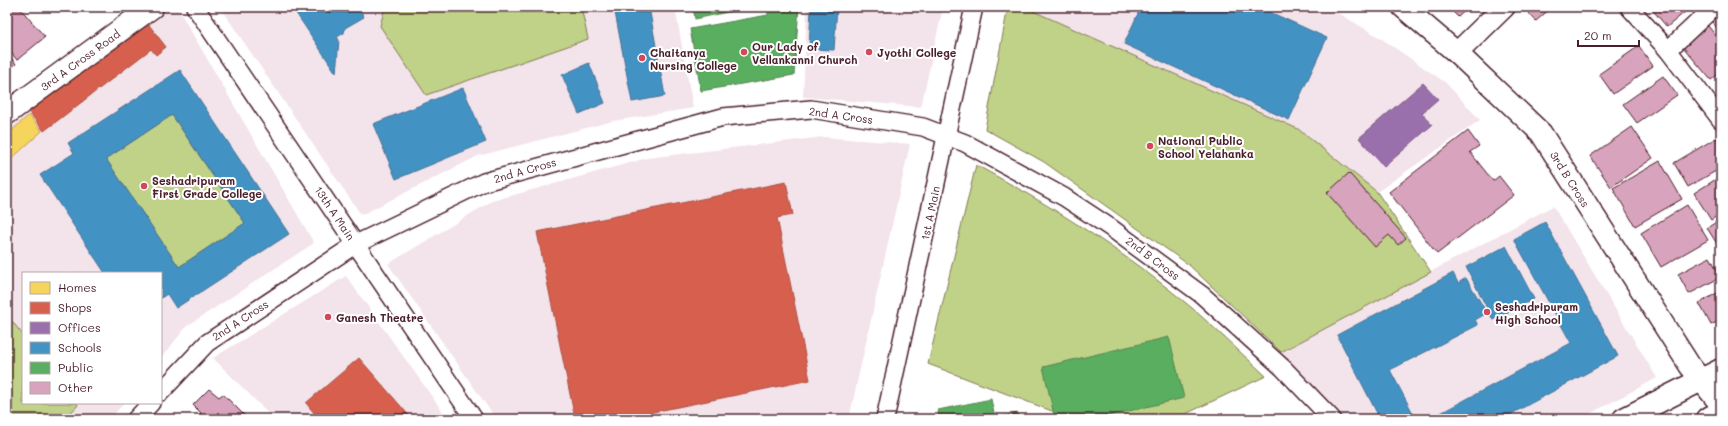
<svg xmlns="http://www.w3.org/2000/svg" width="1728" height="426" font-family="Mali,sans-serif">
	<rect width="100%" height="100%" fill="#fff"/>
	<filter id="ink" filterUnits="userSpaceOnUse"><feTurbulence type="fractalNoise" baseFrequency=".025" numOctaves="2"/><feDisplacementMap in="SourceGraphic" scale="8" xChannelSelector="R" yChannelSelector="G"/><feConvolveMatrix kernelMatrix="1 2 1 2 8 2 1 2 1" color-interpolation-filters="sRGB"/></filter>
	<g filter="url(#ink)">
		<g fill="#f3e3eb">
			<polygon points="161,7 177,7 314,243 187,326 161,358 161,273 23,273 23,403 124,403 110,419 7,419 7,130 24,112"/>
			<polygon points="220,7 675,7 693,108 613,121 478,156 361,215"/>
			<polygon points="807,7 943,7 921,107 803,97"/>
			<polygon points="1008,7 1328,7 1379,37 1446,83 1480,120 1377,192 1298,129 1044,162 985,129"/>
			<polygon points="823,137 910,144 849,419 496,419 388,264 492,201 647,158"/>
			<polygon points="1553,206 1657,378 1580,419 1343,419 1281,352"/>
			<polygon points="346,276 448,419 274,419 213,358"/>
		</g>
		<g fill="#c0d287" stroke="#857859">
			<polygon points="385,7 581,7 588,39 426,95 380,26"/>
			<polygon points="1008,7 1024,7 1298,129 1377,192 1431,272 1281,352 1189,265 1044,162 985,129"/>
			<polygon points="172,115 245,223 179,267 106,159"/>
			<path d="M976,165C1052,206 1125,252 1192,308C1217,330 1241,353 1266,376L1175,419H1073L928,364Z"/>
			<polygon points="7,315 23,335 23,403 77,403 78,405 65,419 7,419"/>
		</g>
		<polygon fill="#f6d55c" stroke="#c29e4d" points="29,115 42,131 7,163 7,135"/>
		<g fill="#d6604d" stroke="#ac4c43">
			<polygon points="146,21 166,47 156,55 151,49 44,131 28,111"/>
			<polygon points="786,182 793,215 777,218 810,380 619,419 575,419 537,232"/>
			<polygon points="359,358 412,419 319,419 306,403"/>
		</g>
		<polygon fill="#9970ab" stroke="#815885" points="1423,83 1438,99 1422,113 1432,125 1384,167 1359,138"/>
		<g fill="#4393c3" stroke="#457095" fill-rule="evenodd">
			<polygon points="292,7 358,7 364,17 345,28 344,33 337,37 339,40 336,73"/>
			<polygon points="614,7 649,7 665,96 632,102"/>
			<polygon points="811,7 837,7 834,50 809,49"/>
			<polygon points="1141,7 1259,7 1327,38 1289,120 1124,44"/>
			<polygon points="589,63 605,103 579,114 562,75"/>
			<path d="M180,70L289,234L176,308L167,294L161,298V273H105L40,175L74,153L68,143ZM172,115L245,223L179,267L106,159Z"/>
			<polygon points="463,88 486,142 396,179 373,124"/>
			<polygon points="1545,222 1618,356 1502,419 1436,419 1435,416 1571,343 1514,239"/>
			<polygon points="1506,246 1534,299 1493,320 1466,267"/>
			<polygon points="1453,273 1458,283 1466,278 1487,313 1475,320 1478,325 1390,370 1416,419 1380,419 1337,335"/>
		</g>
		<g fill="#5aae61" stroke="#558351">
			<polygon points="693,7 742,7 742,9 695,19"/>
			<polygon points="768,7 799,7 794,75 701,91 690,29 768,15"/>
			<polygon points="1169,337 1184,398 1095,419 1055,419 1043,367"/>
			<polygon points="991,399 995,418 1018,413 1019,419 939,419 938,410"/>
		</g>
		<g fill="#d8a3bd" stroke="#4a1f2b">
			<polygon points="7,7 19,7 45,37 17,60 7,48"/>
			<polygon points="1448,7 1469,7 1458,17"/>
			<polygon points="1523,7 1552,7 1536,21"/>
			<polygon points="1650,7 1691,7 1667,27"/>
			<polygon points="1721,12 1721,32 1711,21"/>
			<polygon points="1708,26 1721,42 1721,72 1711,80 1683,47"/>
			<polygon points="1639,46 1653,66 1613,94 1599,74"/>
			<polygon points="7,53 16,64 7,72"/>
			<polygon points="1663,76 1677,95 1637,123 1623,104"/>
			<polygon points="1632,127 1653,158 1611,187 1590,156"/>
			<polygon points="1468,131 1479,146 1470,152 1493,181 1499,176 1514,195 1437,254 1389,192"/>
			<polygon points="1716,138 1721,146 1721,168 1688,187 1674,163"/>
			<polygon points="1660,161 1682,199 1635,226 1613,188"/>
			<polygon points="1349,173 1406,238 1398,245 1389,235 1375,247 1327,193"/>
			<polygon points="1721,176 1721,213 1711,220 1694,193"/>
			<polygon points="1687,205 1708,240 1661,267 1641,233"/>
			<polygon points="1721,219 1721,250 1707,228"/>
			<polygon points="1710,257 1721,277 1689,294 1678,274"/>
			<polygon points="1721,291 1721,320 1711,325 1699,303"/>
			<polygon points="209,389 219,397 223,394 248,419 195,419 201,413 193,405"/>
		</g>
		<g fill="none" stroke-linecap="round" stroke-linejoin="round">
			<g stroke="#4a1f2b" stroke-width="20">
				<g id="minor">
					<polyline points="195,7 474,419"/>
					<polyline points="1629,7 1668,50 1721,120"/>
					<polyline points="1668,50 1714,7"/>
					<polyline points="161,392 207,343 356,244 484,182 723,117 811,109 923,127 965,143 1064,197 1111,228 1202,295 1283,368 1332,419"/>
					<polyline points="136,419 151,403"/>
					<polyline points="885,419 974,7"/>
				</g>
			</g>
			<g stroke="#4a1f2b" stroke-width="24">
				<g id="tertiary">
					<polyline points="1403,7 1457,53 1541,133 1690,366 1721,405"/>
					<polyline points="1457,53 1504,7"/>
				</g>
			</g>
			<g stroke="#4a1f2b" stroke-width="25">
				<g id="secondary">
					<polyline points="7,113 152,7"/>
					<polyline points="1624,419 1721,370"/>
					<polyline points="1707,419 1721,412"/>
				</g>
			</g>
			<use href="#minor" stroke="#fff" stroke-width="17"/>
			<use href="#tertiary" stroke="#fff" stroke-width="21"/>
			<use href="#secondary" stroke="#fff" stroke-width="22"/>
		</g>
	</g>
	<g fill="#d1495b" stroke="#fff" stroke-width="1.5">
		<circle cx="744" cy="52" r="4"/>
		<circle cx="869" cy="52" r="4"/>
		<circle cx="642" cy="58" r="4"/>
		<circle cx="1150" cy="146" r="4"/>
		<circle cx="144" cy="186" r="4"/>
		<circle cx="1487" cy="312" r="4"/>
		<circle cx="328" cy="317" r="4"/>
	</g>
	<g text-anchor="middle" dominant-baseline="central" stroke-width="4" stroke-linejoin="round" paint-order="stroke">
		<g font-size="11" font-weight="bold" fill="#4a1f2b" stroke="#fff" text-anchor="start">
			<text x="752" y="46">Our Lady of<tspan x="752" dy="13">Vellankanni Church</tspan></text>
			<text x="650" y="52">Chaitanya<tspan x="650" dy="13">Nursing College</tspan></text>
			<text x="877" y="52">Jyothi College</text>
			<text x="1158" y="140">National Public<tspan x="1158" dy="13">School Yelahanka</tspan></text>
			<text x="152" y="180">Seshadripuram<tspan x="152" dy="13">First Grade College</tspan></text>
			<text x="1495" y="306">Seshadripuram<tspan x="1495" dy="13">High School</tspan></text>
			<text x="336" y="317">Ganesh Theatre</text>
		</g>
		<g font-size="11" fill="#4a1f2b" stroke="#fff">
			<text transform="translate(80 60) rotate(-36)">3rd A Cross Road</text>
			<text transform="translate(841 115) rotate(8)">2nd A Cross</text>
			<text transform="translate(525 170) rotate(-16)">2nd A Cross</text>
			<text transform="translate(1570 179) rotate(58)">3rd B Cross</text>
			<text transform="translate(335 213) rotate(56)">13th A Main</text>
			<text transform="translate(930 213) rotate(-78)">1st A Main</text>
			<text transform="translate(1153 258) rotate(37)">2nd B Cross</text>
			<text transform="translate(240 320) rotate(-33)">2nd A Cross</text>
		</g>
	</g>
	<rect width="1728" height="426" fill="none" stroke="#fff" stroke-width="24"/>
	<rect x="12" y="12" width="1704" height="402" fill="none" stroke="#4a1f2b" stroke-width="1.5" filter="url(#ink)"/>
	<rect x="22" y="272" width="140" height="132" fill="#ffffff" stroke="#b7a5aa"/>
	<rect x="30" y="282" width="20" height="12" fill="#f6d55c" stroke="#b7a5aa"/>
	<text x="58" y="292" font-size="12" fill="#4a1f2b">Homes</text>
	<rect x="30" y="302" width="20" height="12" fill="#d6604d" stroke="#b7a5aa"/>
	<text x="58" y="312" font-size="12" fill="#4a1f2b">Shops</text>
	<rect x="30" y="322" width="20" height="12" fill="#9970ab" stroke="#b7a5aa"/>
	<text x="58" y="332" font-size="12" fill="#4a1f2b">Offices</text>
	<rect x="30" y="342" width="20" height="12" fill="#4393c3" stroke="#b7a5aa"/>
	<text x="58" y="352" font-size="12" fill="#4a1f2b">Schools</text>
	<rect x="30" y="362" width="20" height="12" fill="#5aae61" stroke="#b7a5aa"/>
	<text x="58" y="372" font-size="12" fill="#4a1f2b">Public</text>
	<rect x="30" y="382" width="20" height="12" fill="#d8a3bd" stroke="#b7a5aa"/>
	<text x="58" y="392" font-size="12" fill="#4a1f2b">Other</text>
	<path d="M1578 40v6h61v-6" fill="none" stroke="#4a1f2b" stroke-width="2"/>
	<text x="1584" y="40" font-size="12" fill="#4a1f2b" stroke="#ffffff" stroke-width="3" paint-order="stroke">20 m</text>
</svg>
